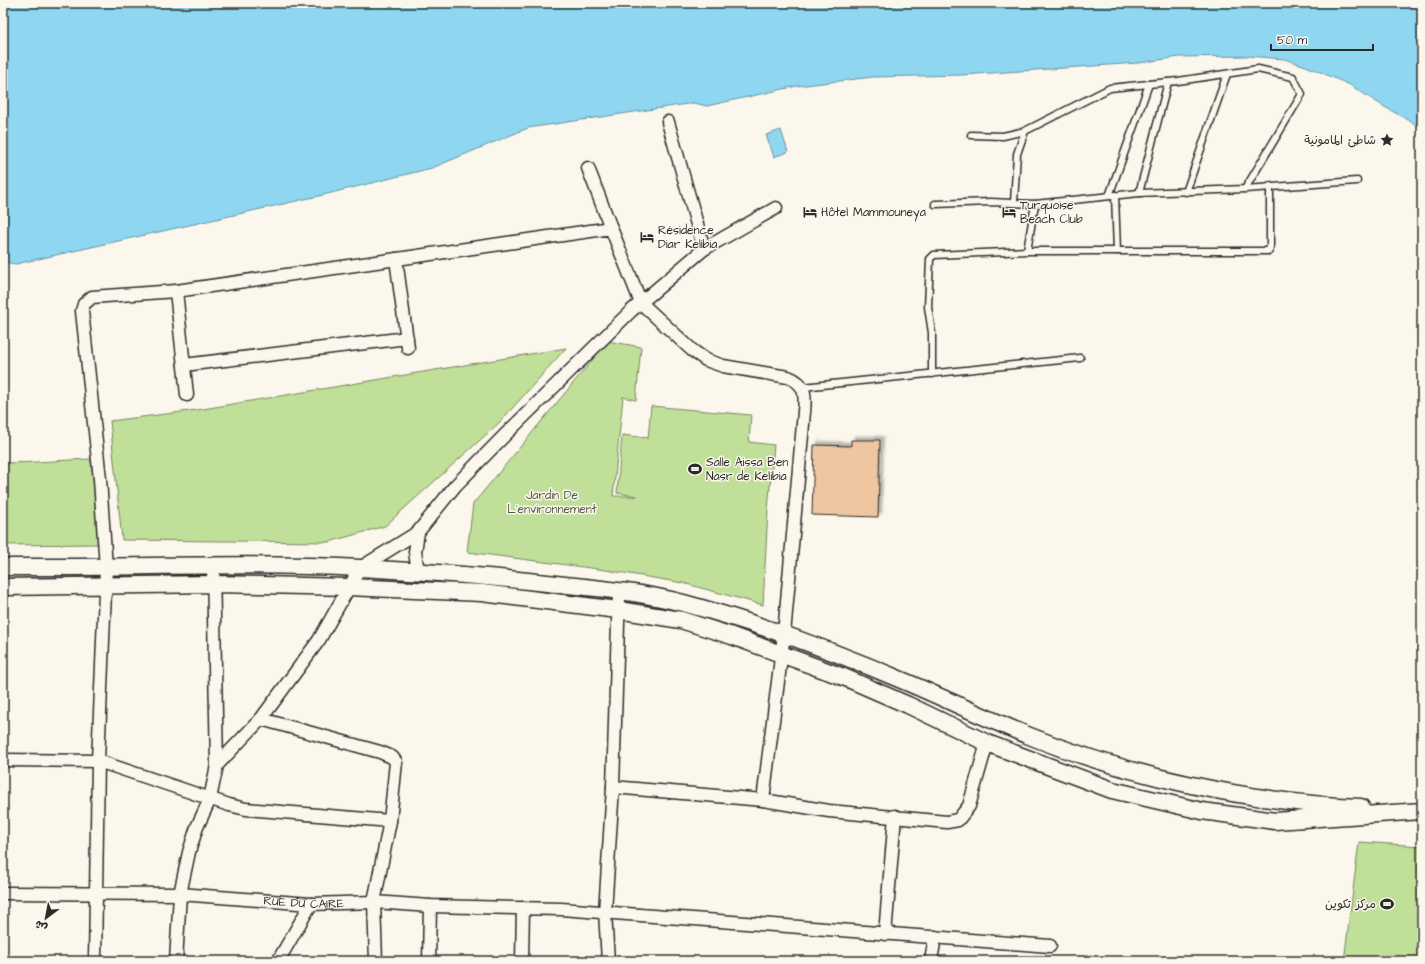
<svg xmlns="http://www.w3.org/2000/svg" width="1425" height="964" font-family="'Architects Daughter','Playpen Sans Arabic',sans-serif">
	<defs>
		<filter id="shadow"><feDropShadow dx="3.5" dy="-3.5" stdDeviation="1" flood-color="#0004"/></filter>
	</defs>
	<rect width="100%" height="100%" fill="#fbf7ec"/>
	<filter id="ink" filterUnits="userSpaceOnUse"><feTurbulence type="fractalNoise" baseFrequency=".025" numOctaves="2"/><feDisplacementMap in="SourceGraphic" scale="8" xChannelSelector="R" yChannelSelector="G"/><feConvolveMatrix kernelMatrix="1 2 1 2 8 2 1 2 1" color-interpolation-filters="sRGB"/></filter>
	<g filter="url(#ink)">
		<g fill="#c0df98" stroke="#768562">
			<polygon points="608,341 641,347 636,400 623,397 613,496 637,496 617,493 622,435 648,438 651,406 751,415 749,442 774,445 768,509 763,605 683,583 606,570 467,552 473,504"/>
			<polygon points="566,348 500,422 385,526 329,542 122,540 110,421 197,410"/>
			<path d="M91,459L100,544L3,545V463C33,463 62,460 91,459Z"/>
			<polygon points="1359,842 1422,846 1422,961 1344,961"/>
		</g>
		<g fill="#8fd7f0" stroke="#6792a1">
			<polygon points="3,3 1422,3 1422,128 1383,106 1350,85 1306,66 1284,59 1247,56 1180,57 1138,63 962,75 873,77 797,86 707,106 694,103 528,128 432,168 323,195 16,264 3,262"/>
			<polygon points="781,130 788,152 774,157 766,135"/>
		</g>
		<polygon fill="#efc69f" stroke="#2b2b2b" filter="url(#shadow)" points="851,440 880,440 878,517 812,515 814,445 851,446"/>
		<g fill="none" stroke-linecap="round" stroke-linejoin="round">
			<g stroke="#2b2b2b" stroke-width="9">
				<g id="lane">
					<polyline points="971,135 1003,136 1025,131 1110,88 1178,81 1258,69 1293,77 1302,94 1245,189"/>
					<polyline points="1186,192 1227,74"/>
					<polyline points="1139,193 1168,82"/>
					<polyline points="1109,196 1149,84"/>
					<polyline points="1014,202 1017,154 1025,131"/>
					<polyline points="935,204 991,202 1035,204 1139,193 1245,189 1357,181"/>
					<polyline points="1027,251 1117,251 1115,195"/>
					<polyline points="1117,251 1269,251 1270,247 1270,186"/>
					<polyline points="932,374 932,333 928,307 930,259 934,255 1027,251 1035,204"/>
					<polyline points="803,387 1080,358"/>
				</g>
			</g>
			<g stroke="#2b2b2b" stroke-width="15">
				<g id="street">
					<polyline points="668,122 704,249"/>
					<polyline points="588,168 611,228"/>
					<polyline points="396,259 408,348"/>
					<polyline points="176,291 187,395"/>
					<polyline points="184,365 407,338"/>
					<polyline points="418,532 415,552 418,572"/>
					<polyline points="261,719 380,752 392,757 396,762 390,821 374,902 376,961"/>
					<polyline points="3,760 98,761 229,805 246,809 390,821"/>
					<polyline points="217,765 261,719 319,640 360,568 418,532 455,486 504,436 631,311 704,249 776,208"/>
					<polyline points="613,787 763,800 829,811 947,822 958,820 969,806 987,743"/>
					<path id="s1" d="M3,893L180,894L311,904L374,902L430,906L561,909L1050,946"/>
					<polyline points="885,934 895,816"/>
					<path d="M95,961L98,761L106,568L100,479L82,311L84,304L92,297L176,291L611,228L641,303L693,351L706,360L723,366L788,377C811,385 804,403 803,424L784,634L763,800"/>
					<polyline points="176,961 180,894 189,852 197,827 210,799 217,765 213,567"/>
					<polyline points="278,961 311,904"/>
					<polyline points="429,961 430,906"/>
					<polyline points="522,961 523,908"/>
					<polyline points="608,961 605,912 613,787 619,591"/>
					<polyline points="931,961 935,937"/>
				</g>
			</g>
			<g stroke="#2b2b2b" stroke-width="19">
				<g id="secondary">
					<path d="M3,567C122,568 241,562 360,568C416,571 472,575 528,581C581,587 635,590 687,604C764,625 839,653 911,684C950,701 988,719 1027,735C1128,776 1252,803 1361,807"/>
					<polyline points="3,587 214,584 348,587 482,593 618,610 681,620 732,636 846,678 908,705 987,743 1112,790 1202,811 1275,821 1422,811"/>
				</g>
			</g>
			<use href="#lane" stroke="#fbf7ec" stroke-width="6"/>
			<use href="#street" stroke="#fbf7ec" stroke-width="12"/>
			<use href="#secondary" stroke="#fbf7ec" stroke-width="16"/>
		</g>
	</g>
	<defs>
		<g id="sight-bare" transform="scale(1.08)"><path d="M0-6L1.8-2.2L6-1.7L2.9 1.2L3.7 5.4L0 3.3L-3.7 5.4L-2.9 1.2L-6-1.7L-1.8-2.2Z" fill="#2b2b2b" stroke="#fbf7ec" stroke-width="2.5" paint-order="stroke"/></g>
		<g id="hotel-bare" transform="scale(1.08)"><path d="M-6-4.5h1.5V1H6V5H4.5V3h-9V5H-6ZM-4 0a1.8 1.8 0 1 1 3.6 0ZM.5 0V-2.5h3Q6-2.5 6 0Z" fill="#2b2b2b" stroke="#fbf7ec" stroke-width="2.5" paint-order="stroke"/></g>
		<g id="stadium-bare" transform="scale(1.08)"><path d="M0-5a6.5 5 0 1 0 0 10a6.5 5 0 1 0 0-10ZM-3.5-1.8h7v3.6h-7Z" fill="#2b2b2b" stroke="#fbf7ec" stroke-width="2.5" paint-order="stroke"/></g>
	</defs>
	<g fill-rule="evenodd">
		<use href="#sight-bare" x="1387" y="140"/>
		<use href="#hotel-bare" x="810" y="212"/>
		<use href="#hotel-bare" x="1009" y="212"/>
		<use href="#hotel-bare" x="647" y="237"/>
		<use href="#stadium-bare" x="695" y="469"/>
		<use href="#stadium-bare" x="1387" y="904"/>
	</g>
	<g text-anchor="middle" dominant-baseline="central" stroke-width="3" stroke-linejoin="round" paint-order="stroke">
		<g font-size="12" fill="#2b2b2b" stroke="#fbf7ec" text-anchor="start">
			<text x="1376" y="140" text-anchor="end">شاطئ المامونية</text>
			<text x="1020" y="205">Turquoise<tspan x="1020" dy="14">Beach Club</tspan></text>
			<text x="821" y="212">Hôtel Mammouneya</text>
			<text x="658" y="230">Résidence<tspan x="658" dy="14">Diar Kelibia</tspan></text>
			<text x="706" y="462">Salle Aissa Ben<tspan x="706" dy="14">Nasr de Kelibia</tspan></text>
			<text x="1376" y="904" text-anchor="end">مركز تكوين</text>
		</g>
		<g font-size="12" fill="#505846" stroke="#fbf7ec">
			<text x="552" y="495">Jardin De<tspan x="552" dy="14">L'environnement</tspan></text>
		</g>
		<g font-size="12" fill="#2b2b2b" stroke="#fbf7ec">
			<text stroke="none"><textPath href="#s1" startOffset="301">RUE DU CAIRE</textPath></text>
		</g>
	</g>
	<rect width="1425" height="964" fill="none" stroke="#fbf7ec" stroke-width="16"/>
	<rect x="8" y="8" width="1409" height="948" fill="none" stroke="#2b2b2b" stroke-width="1.5" filter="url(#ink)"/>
	<g transform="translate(46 918) rotate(212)" stroke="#fbf7ec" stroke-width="3" paint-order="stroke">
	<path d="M0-3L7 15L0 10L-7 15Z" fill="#2b2b2b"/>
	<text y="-6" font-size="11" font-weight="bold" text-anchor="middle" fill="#2b2b2b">ش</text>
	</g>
	<path d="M1271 44v6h102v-6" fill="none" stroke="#2b2b2b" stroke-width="2"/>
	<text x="1277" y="44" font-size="12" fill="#2b2b2b" stroke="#fbf7ec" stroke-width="3" paint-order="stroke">50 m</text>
</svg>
